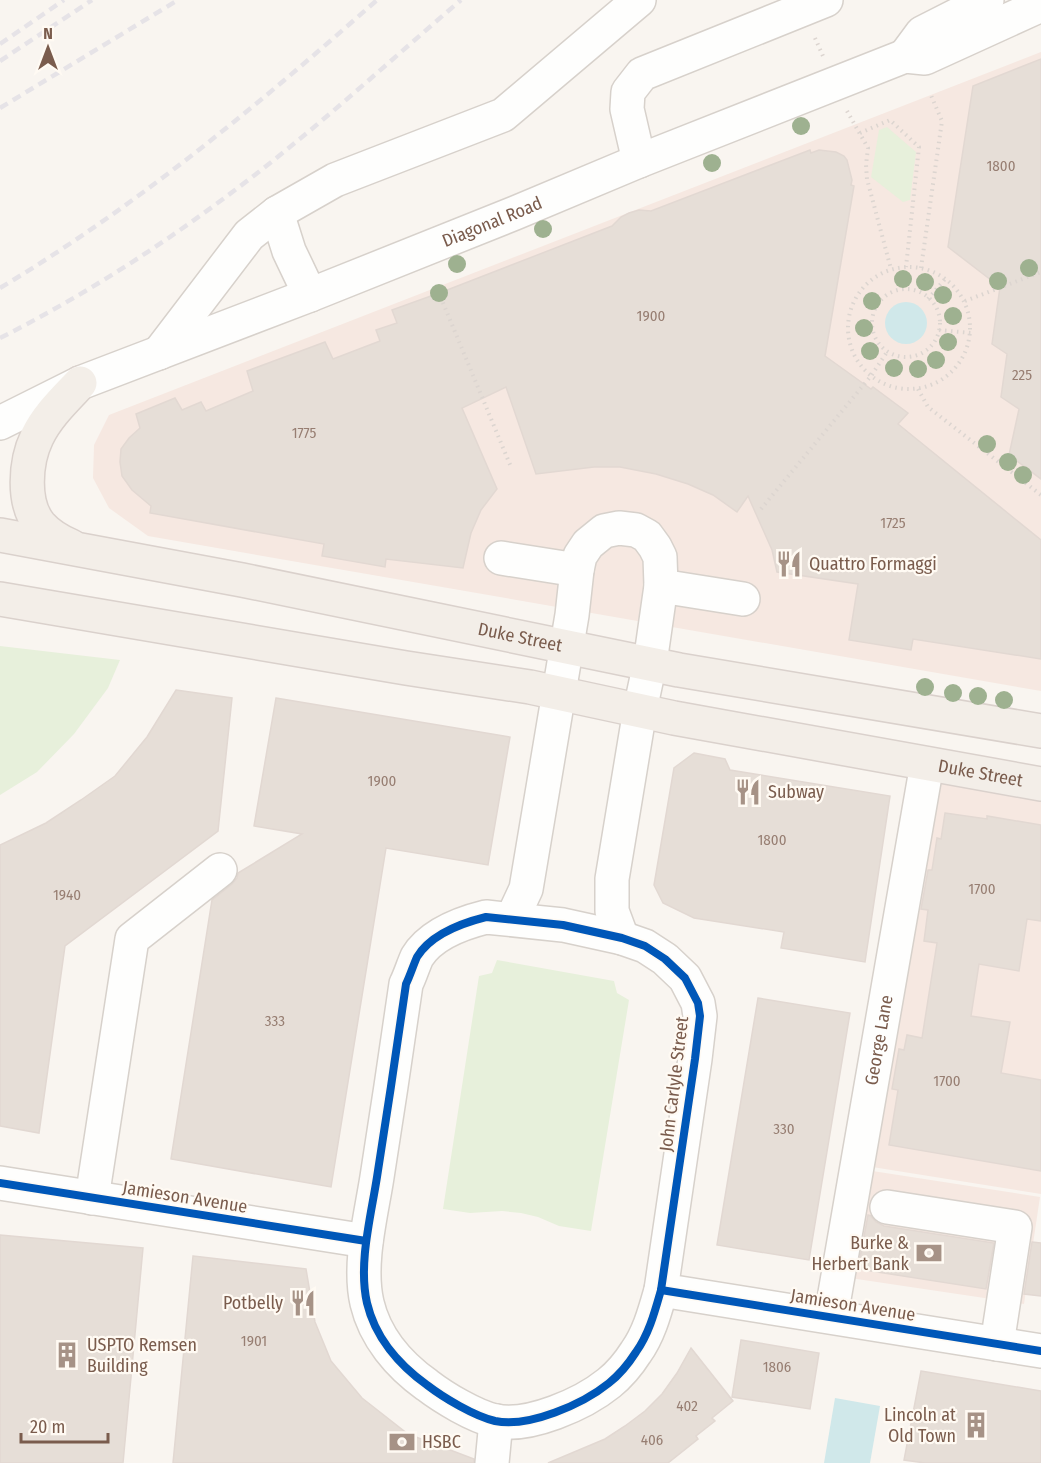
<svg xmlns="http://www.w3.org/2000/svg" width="1041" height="1463" font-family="'Fira Sans Condensed',sans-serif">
	<rect width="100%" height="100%" fill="#f9f5f0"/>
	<g fill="#f6e8e1">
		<polygon points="1041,52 1041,691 148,536 109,508 93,478 94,445 109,415"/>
		<polygon points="929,778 1041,798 1041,1194 866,1166"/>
		<polygon points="866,1170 1040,1197 1024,1304 850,1278"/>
	</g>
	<g fill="#e7f0db">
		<polygon points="887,127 916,152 910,200 903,202 871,177 879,130"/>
		<polygon points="0,646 120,660 108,688 74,734 37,772 0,795"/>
		<polygon points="497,960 614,981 617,993 629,1000 591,1231 559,1226 538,1217 521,1213 502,1211 470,1213 443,1209 479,976 492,973"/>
	</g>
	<g fill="#d0e8ea">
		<circle cx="906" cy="323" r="21"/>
		<polygon points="835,1398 880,1406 870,1463 824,1463"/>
	</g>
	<g fill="#e6ded7" stroke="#e2d8d2" stroke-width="1.5">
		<polygon points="1041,59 1041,479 1009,455 1019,409 1001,397 1007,354 992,344 1000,287 948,247 973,86"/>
		<polygon points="810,150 811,153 819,150 836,152 844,156 847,160 852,180 851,185 854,186 825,356 871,389 873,387 908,413 898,424 1041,540 1041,659 913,639 911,650 849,640 858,584 777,572 772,550 748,496 737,512 713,495 688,484 656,474 620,467 594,467 536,474 506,387 462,408 497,489 481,510 471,533 463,568 386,559 385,567 322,556 324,544 150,513 151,506 132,490 122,476 120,462 121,449 129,438 140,428 136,414 175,398 182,410 201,402 206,411 253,391 247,371 325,342 333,359 380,341 376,330 397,323 392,310 442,292 612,226 621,217 629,213 639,210 651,211"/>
		<polygon points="176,690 232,698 218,831 65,946 39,1133 0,1126 0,845 46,823 81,800 115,776 147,737"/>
		<polygon points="276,698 510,737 488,865 386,848 331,1187 171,1159 212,900 232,884 237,878 238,873 302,834 254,826"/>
		<polygon points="694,753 725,759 730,770 890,796 865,962 781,948 784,932 694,918 663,903 654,885 674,768"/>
		<polygon points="945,813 987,819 987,816 1041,825 1041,921 1027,919 1019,971 979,964 971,1016 1010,1022 1001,1073 1041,1080 1041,1171 889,1145 898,1090 892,1089 899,1049 904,1050 907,1035 922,1038 937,943 924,941 928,910 921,909 928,870 932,870 937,838 941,839"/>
		<polygon points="758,998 850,1013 809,1260 717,1245"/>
		<polygon points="868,1215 871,1216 876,1222 884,1226 994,1243 986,1289 858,1269"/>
		<polygon points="0,1235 143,1248 123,1463 0,1463"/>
		<polygon points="1032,1242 1041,1243 1041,1296 1024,1294"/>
		<polygon points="193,1256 306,1269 315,1322 331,1361 362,1398 408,1434 474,1459 474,1463 173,1463"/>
		<polygon points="741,1340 819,1353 810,1409 732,1397"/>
		<polygon points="691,1348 733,1401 712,1418 715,1421 696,1436 698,1439 668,1463 548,1463 605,1439 625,1426 645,1411 662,1394 677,1373"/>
		<polygon points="921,1371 1041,1391 1041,1463 925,1463 904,1460"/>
	</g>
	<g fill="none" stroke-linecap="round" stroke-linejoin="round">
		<g stroke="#d7d1cb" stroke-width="36">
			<g id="minor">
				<polyline points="905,56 922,33 987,0"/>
				<polyline points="639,161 627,109 628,92 642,74 826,0"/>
				<polyline points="277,213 289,251 310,295"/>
				<polyline points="159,353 249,235 277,213 335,180 503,115 639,0"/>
				<path id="s1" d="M0,423L80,383L310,295L515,213L639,161L905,56L925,58L1041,5"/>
				<polyline points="501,558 577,570"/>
				<polyline points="661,586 743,599"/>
				<path d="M486,917L563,925L622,938L645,946L665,959L685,978L698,1003L700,1016L695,1059L661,1290C655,1311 649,1334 636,1352C629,1363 619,1375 609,1383C583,1404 529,1428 495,1421C474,1416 444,1398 427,1385C399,1365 375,1337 367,1303C358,1264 371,1216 377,1177C387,1113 397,1048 406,984C410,976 413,966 417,957C431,934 462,923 486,917Z"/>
				<polyline points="512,919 526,889 572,615 577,570 580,556 588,544 604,531 619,528 636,530 647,536 655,547 660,557 661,586 650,663 640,710 612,879 612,911 622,938"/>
				<polyline points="0,1183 366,1241"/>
				<polyline points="92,1198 132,939 220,870"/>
				<polyline points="887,1207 1015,1227 997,1344"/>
				<polyline points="661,1290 1041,1351"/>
				<path id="s2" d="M831,1316L927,764"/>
				<polyline points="492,1463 496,1421"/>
			</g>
		</g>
		<g stroke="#dad1cc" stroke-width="36">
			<g id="major">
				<path id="s3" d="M0,535L242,580L679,670L1041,731"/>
				<path d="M71,546C59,541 49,535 40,525C22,503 25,462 37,437C47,416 64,400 80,383"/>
				<path id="s4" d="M0,599L406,668L530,687L674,718L1041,784"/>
			</g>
		</g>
		<g stroke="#dcd5d0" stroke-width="4" stroke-dasharray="1.5 4.5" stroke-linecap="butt">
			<polyline points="815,38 823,56"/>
			<polyline points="847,111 868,148 866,165 867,179 891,269"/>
			<polyline points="860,133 890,120 919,147 906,267"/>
			<circle cx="909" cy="328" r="61"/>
			<polyline points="921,268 942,121 930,93"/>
			<polyline points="436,286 511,467"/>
			<circle cx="906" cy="323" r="34"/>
			<polyline points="928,299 945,279"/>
			<polyline points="965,301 1041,272"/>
			<polyline points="939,330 971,333"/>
			<polyline points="918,389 928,407 1041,495"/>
			<polyline points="761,509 871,376 887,352"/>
		</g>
		<use href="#minor" stroke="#fefefd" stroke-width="33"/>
		<use href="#major" stroke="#f3eee8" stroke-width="33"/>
		<g stroke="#e6e3e7" stroke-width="4.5" stroke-dasharray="9 6" stroke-linecap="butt">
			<polyline points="0,44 64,0"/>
			<polyline points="0,61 92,0"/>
			<polyline points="0,108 178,0"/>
			<path d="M0,288C137,206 258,105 377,0"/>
			<path d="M0,338C83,296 161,246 235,190C314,131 386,64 461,0"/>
		</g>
		<g stroke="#fffaf3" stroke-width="11">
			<g id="cycleway">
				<path d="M486,917L563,925L622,938L645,946L665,959L685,978L698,1003L700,1016L695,1059L661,1290C655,1311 649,1334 636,1352C629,1363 619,1375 609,1383C583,1404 529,1428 495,1421C474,1416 444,1398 427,1385C399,1365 375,1337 367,1303C358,1264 371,1216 377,1177C387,1113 397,1048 406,984C410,976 413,966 417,957C431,934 462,923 486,917Z"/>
				<polyline points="0,1183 366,1241"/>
				<polyline points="661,1290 1041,1351"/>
			</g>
		</g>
		<use href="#cycleway" stroke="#0057b8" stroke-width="8"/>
	</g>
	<g fill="#9eb190">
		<circle cx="801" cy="126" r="9"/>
		<circle cx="712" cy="163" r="9"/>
		<circle cx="543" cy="229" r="9"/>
		<circle cx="457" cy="264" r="9"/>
		<circle cx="1029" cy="268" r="9"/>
		<circle cx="903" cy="279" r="9"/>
		<circle cx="998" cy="281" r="9"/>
		<circle cx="925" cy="282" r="9"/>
		<circle cx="439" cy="293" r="9"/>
		<circle cx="943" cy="295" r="9"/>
		<circle cx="872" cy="301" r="9"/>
		<circle cx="953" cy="316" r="9"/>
		<circle cx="864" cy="328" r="9"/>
		<circle cx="948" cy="342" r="9"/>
		<circle cx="870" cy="351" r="9"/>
		<circle cx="936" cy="360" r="9"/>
		<circle cx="894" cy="368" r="9"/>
		<circle cx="918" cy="369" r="9"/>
		<circle cx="987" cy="444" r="9"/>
		<circle cx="1008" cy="462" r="9"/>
		<circle cx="1023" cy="475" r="9"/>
		<circle cx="925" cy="687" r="9"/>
		<circle cx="953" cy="693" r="9"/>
		<circle cx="978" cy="696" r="9"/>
		<circle cx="1004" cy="700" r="9"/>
	</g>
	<defs>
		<g id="restaurant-bare" transform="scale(2.07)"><path d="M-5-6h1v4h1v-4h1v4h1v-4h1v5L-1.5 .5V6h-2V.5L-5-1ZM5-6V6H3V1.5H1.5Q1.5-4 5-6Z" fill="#a69286" stroke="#fffaf3" stroke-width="2.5" paint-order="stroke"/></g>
		<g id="bank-bare" transform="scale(2.07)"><path d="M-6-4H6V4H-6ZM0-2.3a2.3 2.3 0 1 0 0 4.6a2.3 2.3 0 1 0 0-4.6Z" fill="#a69286" stroke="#fffaf3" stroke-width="2.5" paint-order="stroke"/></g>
		<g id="building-bare" transform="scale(2.07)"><path d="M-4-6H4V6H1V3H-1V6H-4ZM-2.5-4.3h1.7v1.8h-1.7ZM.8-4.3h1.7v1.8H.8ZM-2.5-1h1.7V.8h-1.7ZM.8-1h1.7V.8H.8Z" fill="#a69286" stroke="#fffaf3" stroke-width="2.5" paint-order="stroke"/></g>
	</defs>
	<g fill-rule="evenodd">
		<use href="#restaurant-bare" x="789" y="564"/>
		<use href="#restaurant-bare" x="748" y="792"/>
		<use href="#bank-bare" x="929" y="1253"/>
		<use href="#restaurant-bare" x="303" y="1303"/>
		<use href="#building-bare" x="67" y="1355"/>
		<use href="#building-bare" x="976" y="1425"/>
		<use href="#bank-bare" x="402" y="1442"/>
	</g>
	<g text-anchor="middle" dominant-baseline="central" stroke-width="4.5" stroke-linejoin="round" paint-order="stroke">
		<g font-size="15" fill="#977e72">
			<text x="1001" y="166">1800</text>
			<text x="651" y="316">1900</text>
			<text x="1022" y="375">225</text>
			<text x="304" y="433">1775</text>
			<text x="893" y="523">1725</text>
			<text x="382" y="781">1900</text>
			<text x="772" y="840">1800</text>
			<text x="982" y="889">1700</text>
			<text x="67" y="895">1940</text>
			<text x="275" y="1021">333</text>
			<text x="947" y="1081">1700</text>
			<text x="784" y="1129">330</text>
			<text x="254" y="1341">1901</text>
			<text x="777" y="1367">1806</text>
			<text x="687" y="1406">402</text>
			<text x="652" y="1440">406</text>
		</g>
		<g font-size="18" fill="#7a5c4d" stroke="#fffaf3">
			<text stroke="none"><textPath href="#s1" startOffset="532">Diagonal Road</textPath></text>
			<text stroke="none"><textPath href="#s3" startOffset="530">Duke Street</textPath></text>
			<text stroke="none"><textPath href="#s4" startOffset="996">Duke Street</textPath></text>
			<text stroke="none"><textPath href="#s2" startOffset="280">George Lane</textPath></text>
			<text transform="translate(674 1084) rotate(-83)">John Carlyle Street</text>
			<text transform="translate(185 1197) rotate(9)">Jamieson Avenue</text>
			<text transform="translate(853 1305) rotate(9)">Jamieson Avenue</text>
		</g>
		<g font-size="18" fill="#7a5c4d" stroke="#fffaf3" text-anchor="start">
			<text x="809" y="564">Quattro Formaggi</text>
			<text x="768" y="792">Subway</text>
			<text x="909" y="1243" text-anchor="end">Burke &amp;<tspan x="909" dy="21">Herbert Bank</tspan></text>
			<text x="283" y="1303" text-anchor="end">Potbelly</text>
			<text x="87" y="1345">USPTO Remsen<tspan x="87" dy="21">Building</tspan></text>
			<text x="956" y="1415" text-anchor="end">Lincoln at<tspan x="956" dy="21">Old Town</tspan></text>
			<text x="422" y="1442">HSBC</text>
		</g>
	</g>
	<g transform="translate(48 48)" stroke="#fffaf3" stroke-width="4.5" paint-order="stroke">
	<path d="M0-4.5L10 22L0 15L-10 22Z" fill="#7a5c4d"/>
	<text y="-9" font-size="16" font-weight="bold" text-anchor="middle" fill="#7a5c4d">N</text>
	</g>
	<path d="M21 1433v9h87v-9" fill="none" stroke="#7a5c4d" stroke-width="3"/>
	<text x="30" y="1433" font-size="18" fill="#7a5c4d" stroke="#fffaf3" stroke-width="4.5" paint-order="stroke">20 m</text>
</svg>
